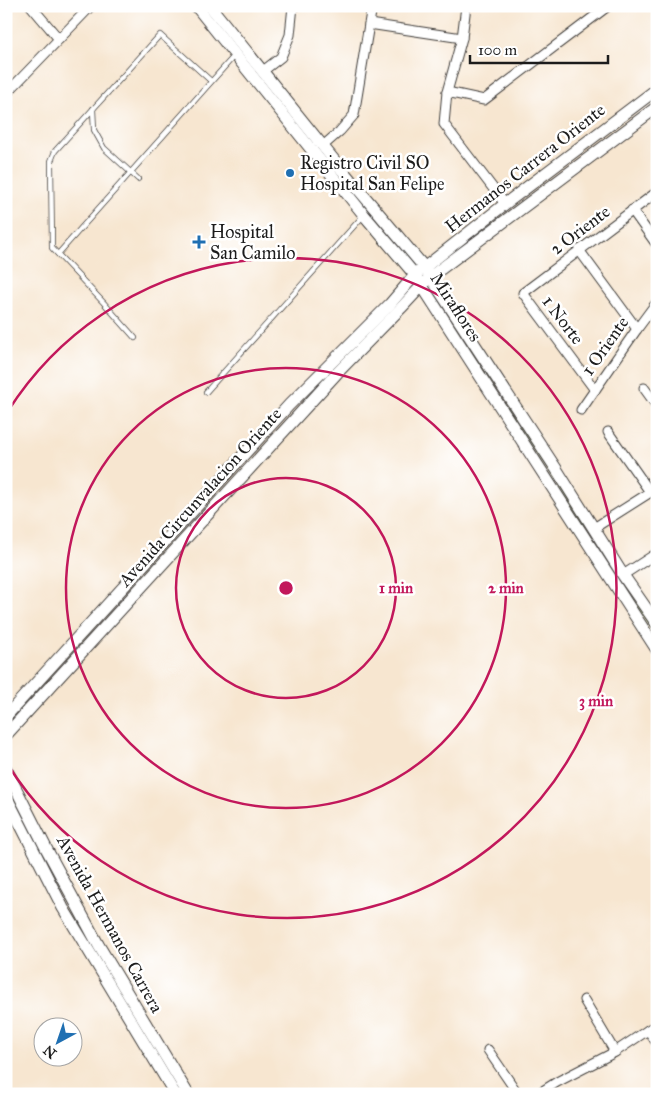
<svg xmlns="http://www.w3.org/2000/svg" width="663" height="1100" font-family="'IM FELL Great Primer',serif">
	<rect width="100%" height="100%" fill="#fff"/>
	<filter id="ink" filterUnits="userSpaceOnUse"><feTurbulence type="fractalNoise" baseFrequency=".02" numOctaves="2"/><feDisplacementMap in="SourceGraphic" scale="10" xChannelSelector="R" yChannelSelector="G"/><feConvolveMatrix kernelMatrix="1 2 1 2 8 2 1 2 1" color-interpolation-filters="sRGB"/></filter>
	<filter id="wash" filterUnits="userSpaceOnUse"><feTurbulence type="fractalNoise" baseFrequency=".0096" numOctaves="4" result="noise"/><feDisplacementMap in="SourceGraphic" scale="20" xChannelSelector="R" yChannelSelector="G"/><feGaussianBlur stdDeviation="1.12" result="paint"/><feColorMatrix in="noise" values="0 0 0 0 0 0 0 0 0 0 0 0 0 0 0 0 0 1.4 0 .05"/><feComposite in="paint" operator="in"/></filter>
	<g filter="url(#wash)">
		<rect width="100%" height="100%" fill="#f7e6d0"/>
		<g fill="#abcc74" stroke="#647448">
			<polygon points="429,285 586,524 584,526 426,289"/>
			<polygon points="597,543 657,632 657,638 596,546"/>
		</g>
	</g>
	<g filter="url(#ink)">
		<g fill="none" stroke-linecap="round" stroke-linejoin="round">
			<g stroke="#3d3a37" stroke-width="6">
				<g id="lane">
					<polyline points="93,109 94,130 104,148 138,179"/>
					<polyline points="58,254 235,55"/>
					<polyline points="135,338 103,302 52,248 51,161 55,151 160,35 211,81"/>
					<polyline points="206,392 363,216"/>
				</g>
			</g>
			<g stroke="#3d3a37" stroke-width="11">
				<g id="street">
					<polyline points="31,6 59,39"/>
					<polyline points="466,6 462,38 447,92 444,124 505,204"/>
					<polyline points="369,24 462,38"/>
					<polyline points="263,71 281,57 290,35 293,6"/>
					<polyline points="447,92 484,100 608,6"/>
					<polyline points="6,94 91,6"/>
					<polyline points="323,146 340,131 354,115 372,6"/>
					<polyline points="632,210 657,245"/>
					<polyline points="579,250 637,329"/>
					<polyline points="644,388 657,406"/>
					<polyline points="595,390 523,293 657,192"/>
					<polyline points="581,410 637,329 657,302"/>
					<polyline points="608,432 650,492"/>
					<polyline points="594,528 657,488"/>
					<polyline points="623,575 657,553"/>
					<polyline points="584,1000 615,1052"/>
					<polyline points="648,1030 657,1043"/>
					<polyline points="488,1050 518,1094"/>
					<polyline points="538,1094 557,1082 615,1052 657,1024"/>
				</g>
			</g>
			<g stroke="#3d3a37" stroke-width="13">
				<g id="secondary">
					<polyline points="196,6 364,215 415,275 657,650"/>
					<polyline points="210,6 342,170 424,267 557,470 623,575 657,624"/>
					<polyline points="6,716 289,405 390,304 415,275 505,204 657,89"/>
					<polyline points="6,735 337,373 401,308 430,277 657,107"/>
					<polyline points="6,769 46,848 99,946 188,1094"/>
					<polyline points="6,796 63,908 175,1094"/>
				</g>
			</g>
			<use href="#lane" stroke="#fff" stroke-width="4.5"/>
			<use href="#street" stroke="#fff" stroke-width="9"/>
			<use href="#secondary" stroke="#fff" stroke-width="11"/>
		</g>
	</g>
	<g fill="none" stroke="#c2185b" stroke-width="2.5">
		<circle cx="286" cy="588" r="110"/>
		<circle cx="286" cy="588" r="220"/>
		<path d="M8 411A330 330 0 1 1 8 765"/>
	</g>
	<g fill="#1f6fb2" stroke="#fff" stroke-width="2">
		<circle cx="290" cy="173" r="5"/>
		<path d="M196.5 234.5h5v5h5v5h-5v5h-5v-5h-5v-5h5z"/>
	</g>
	<g text-anchor="middle" dominant-baseline="central" stroke-width="5" stroke-linejoin="round" paint-order="stroke">
		<g font-size="18" fill="#1c1c1c" stroke="#fff" text-anchor="start">
			<text x="300" y="163">Registro Civil SO<tspan x="300" dy="21">Hospital San Felipe</tspan></text>
			<text x="210" y="232">Hospital<tspan x="210" dy="21">San Camilo</tspan></text>
		</g>
		<g font-size="18" fill="#1c1c1c" stroke="#fff">
			<text transform="translate(525 168) rotate(-38)">Hermanos Carrera Oriente</text>
			<text transform="translate(580 230) rotate(-37)">2 Oriente</text>
			<text transform="translate(456 307) rotate(57)">Miraflores</text>
			<text transform="translate(563 320) rotate(53)">1 Norte</text>
			<text transform="translate(605 346) rotate(-55)">1 Oriente</text>
			<text transform="translate(200 497) rotate(-48)">Avenida Circunvalacion Oriente</text>
			<text transform="translate(110 924) rotate(61)">Avenida Hermanos Carrera</text>
		</g>
	</g>
	<circle cx="286" cy="588" r="8" fill="#c2185b" stroke="#fff" stroke-width="2.5"/>
	<g font-size="15" text-anchor="middle" font-weight="bold" fill="#c2185b" stroke="#fff" stroke-width="5" stroke-linejoin="round" paint-order="stroke">
		<text x="396" y="593">1 min</text>
		<text x="506" y="593">2 min</text>
		<text x="596" y="706">3 min</text>
	</g>
	<rect width="663" height="1100" fill="none" stroke="#fff" stroke-width="25"/>
	<g transform="translate(58 1042) rotate(220)"><circle r="24" fill="#ffffff" stroke="#a4a4a4"/>
	<path d="M0-4L9 19L0 12L-9 19Z" fill="#1f6fb2"/>
	<text y="-8" font-size="14" font-weight="bold" text-anchor="middle" fill="#1c1c1c">N</text>
	</g>
	<path d="M470 55v8h138v-8" fill="none" stroke="#1c1c1c" stroke-width="2.5"/>
	<text x="478" y="55" font-size="15" fill="#1c1c1c" stroke="#ffffff" stroke-width="4" paint-order="stroke">100 m</text>
</svg>
